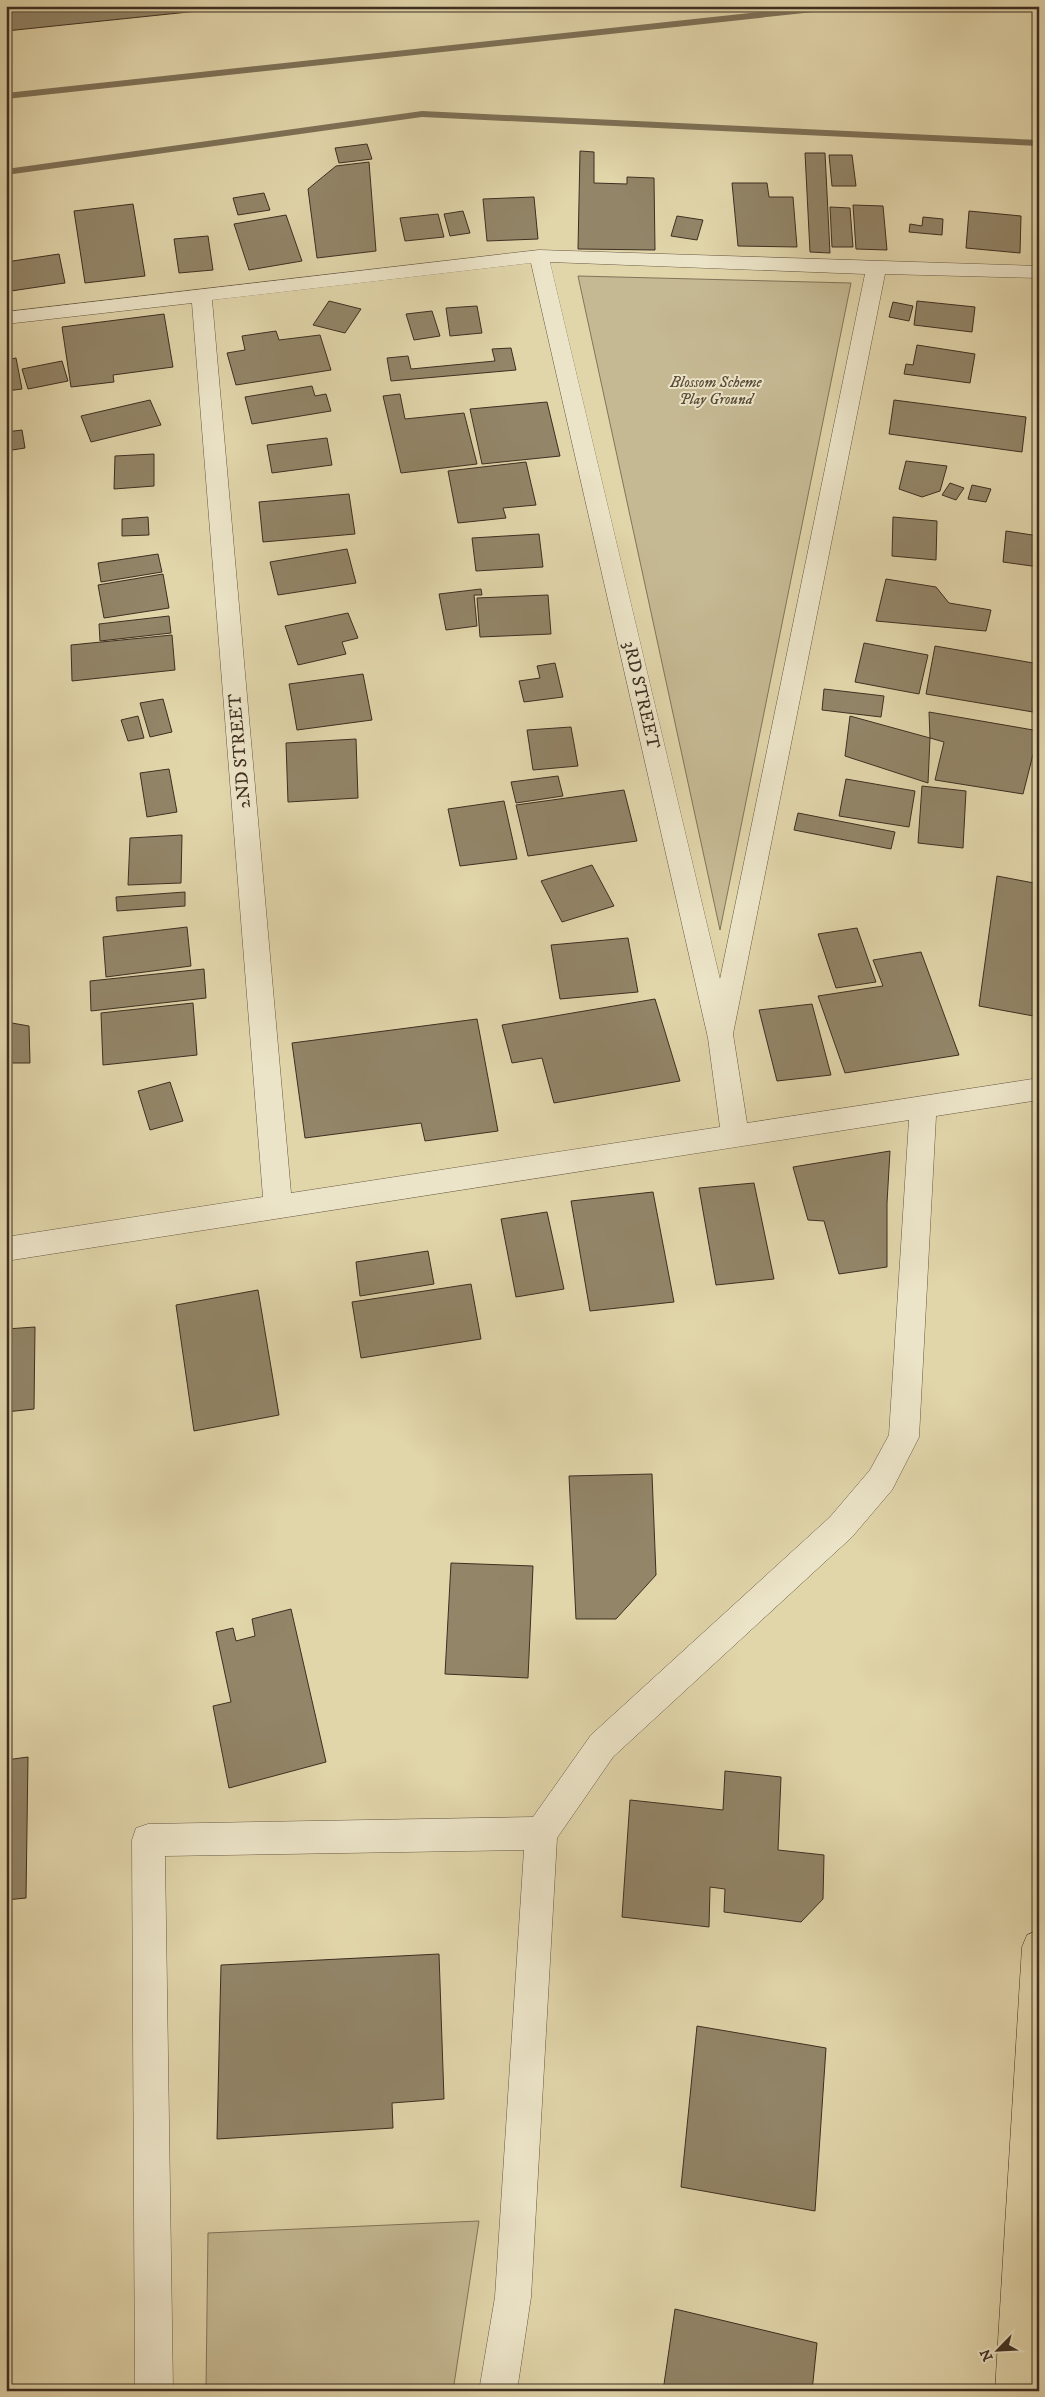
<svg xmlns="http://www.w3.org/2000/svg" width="1045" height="2397" font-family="'IM FELL DW Pica',serif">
	<rect width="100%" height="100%" fill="#e1d5aa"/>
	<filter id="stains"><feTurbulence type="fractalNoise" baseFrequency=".004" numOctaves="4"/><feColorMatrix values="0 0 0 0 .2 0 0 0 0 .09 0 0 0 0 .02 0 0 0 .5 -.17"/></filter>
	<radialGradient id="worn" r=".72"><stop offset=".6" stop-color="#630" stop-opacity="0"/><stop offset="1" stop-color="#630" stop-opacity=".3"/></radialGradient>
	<g fill="#c5b993" stroke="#81745a">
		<polygon points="578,276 851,283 720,930"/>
		<polygon points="479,2221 453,2391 206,2391 208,2233"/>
	</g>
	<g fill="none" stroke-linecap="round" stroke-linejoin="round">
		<g fill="#7e7157" fill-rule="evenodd">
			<polygon points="815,6 846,6 842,9 6,99 6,93"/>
			<polygon points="422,111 1039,140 1039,146 422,117 6,175 6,169"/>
		</g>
	</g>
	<g fill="#928568" stroke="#3d2f21">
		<polygon points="6,6 246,6 6,31"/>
		<polygon points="367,144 372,159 339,163 335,148"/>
		<polygon points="580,151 594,152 594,183 627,184 627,177 654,178 655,250 578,249"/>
		<polygon points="805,153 825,153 830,253 810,252"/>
		<polygon points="829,155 852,155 856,186 832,186"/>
		<polygon points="369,162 376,251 317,258 308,189 336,166"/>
		<polygon points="732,183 767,183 769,197 793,197 797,247 738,246"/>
		<polygon points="264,193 270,210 238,215 233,198"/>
		<polygon points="534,197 538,239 487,241 483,199"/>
		<polygon points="133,204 145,276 85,283 74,211"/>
		<polygon points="853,205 883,206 887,250 856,249"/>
		<polygon points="830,207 850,208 853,247 832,247"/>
		<polygon points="463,211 470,233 450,236 444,214"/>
		<polygon points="969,211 1021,216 1020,253 966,248"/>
		<polygon points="438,214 444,237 405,241 400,218"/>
		<polygon points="286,215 302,261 249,270 234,224"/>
		<polygon points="677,216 703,220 697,240 671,236"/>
		<polygon points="923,217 943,219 942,235 909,232 910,224 922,226"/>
		<polygon points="208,236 213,270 179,273 174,239"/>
		<polygon points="59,254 65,283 11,291 6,262"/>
		<polygon points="329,301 361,309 345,333 313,325"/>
		<polygon points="917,301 975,307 972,332 914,325"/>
		<polygon points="893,302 913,306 909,321 889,317"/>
		<polygon points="477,306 482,333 450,336 446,308"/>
		<polygon points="432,311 440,336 414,340 406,314"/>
		<polygon points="164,314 173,367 113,375 114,382 71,387 62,327"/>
		<polygon points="276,331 279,340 320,335 331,370 236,385 227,353 245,350 242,336"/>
		<polygon points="917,345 975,354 970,383 904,374 906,364 913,365"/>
		<polygon points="511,348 516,370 391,381 387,358 408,356 411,369 495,361 492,349"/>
		<polygon points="16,358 22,389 6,391 6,360"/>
		<polygon points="62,361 68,381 28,389 22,369"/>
		<polygon points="312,386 315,396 326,394 331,411 252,424 245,397"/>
		<polygon points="400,394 405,419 464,413 477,464 401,473 383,396"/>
		<polygon points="150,400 161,425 91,442 81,416"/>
		<polygon points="894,400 1026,417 1022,452 889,434"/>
		<polygon points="547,402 560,456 482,464 470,409"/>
		<polygon points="22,430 25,448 6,451 6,432"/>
		<polygon points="327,438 332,465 272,473 267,445"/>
		<polygon points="154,454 154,486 114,489 115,456"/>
		<polygon points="906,461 947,466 940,491 922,497 899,489"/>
		<polygon points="526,462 536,505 503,508 506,518 458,523 448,471"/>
		<polygon points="950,483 964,488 956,500 942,495"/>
		<polygon points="972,485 991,489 986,502 968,499"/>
		<polygon points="349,494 355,534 263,542 259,502"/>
		<polygon points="148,517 149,535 122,536 122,519"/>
		<polygon points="893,517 937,521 936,560 892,556"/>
		<polygon points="1006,531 1039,536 1039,567 1003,562"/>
		<polygon points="539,534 543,567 476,571 472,538"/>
		<polygon points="347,549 356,583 278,595 270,562"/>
		<polygon points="158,554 162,572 101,582 98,563"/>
		<polygon points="163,574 169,608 104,618 98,585"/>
		<polygon points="886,579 936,587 949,603 991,610 986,631 876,621"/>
		<polygon points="481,589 482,595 474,595 477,626 446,630 439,594"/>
		<polygon points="548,595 551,634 480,637 477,598"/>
		<polygon points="348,613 358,638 342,642 346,654 298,665 285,626"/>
		<polygon points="169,616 171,633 100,641 99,624"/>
		<polygon points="172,635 175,670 72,681 71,645"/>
		<polygon points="864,643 928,655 919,694 855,682"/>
		<polygon points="935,646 1039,664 1033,712 926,694"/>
		<polygon points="555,663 563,697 524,702 519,681 540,678 537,666"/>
		<polygon points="363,674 372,720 297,730 289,684"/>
		<polygon points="824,689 884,696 881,717 822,710"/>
		<polygon points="163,699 172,732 150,737 140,703"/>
		<polygon points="929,712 1039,731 1023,794 935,780 944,742 930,738"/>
		<polygon points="138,716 144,738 128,741 121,720"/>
		<polygon points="850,716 930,738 928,783 845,756"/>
		<polygon points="571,727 578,766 533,770 527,730"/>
		<polygon points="356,739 358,798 288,802 286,743"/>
		<polygon points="169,769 177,812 147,817 140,773"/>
		<polygon points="558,776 563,796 516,803 511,782"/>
		<polygon points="846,779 915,791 909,827 839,816"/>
		<polygon points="922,786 966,791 963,848 918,843"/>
		<polygon points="624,790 637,841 528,856 516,805"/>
		<polygon points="504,801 517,859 460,866 448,809"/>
		<polygon points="798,813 895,832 891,849 794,830"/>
		<polygon points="182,835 181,883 128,885 130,838"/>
		<polygon points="592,865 614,906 562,922 541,881"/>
		<polygon points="997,876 1039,884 1039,1017 979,1006"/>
		<polygon points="185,892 185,906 117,911 116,897"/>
		<polygon points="187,927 191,966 106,977 103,937"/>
		<polygon points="857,928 876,982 836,988 818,934"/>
		<polygon points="628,938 638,992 560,999 551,945"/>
		<polygon points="921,952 959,1055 845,1073 818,996 883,986 873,960"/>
		<polygon points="204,969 206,998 91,1011 90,981"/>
		<polygon points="655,999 680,1081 554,1103 542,1058 512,1063 502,1025"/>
		<polygon points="193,1003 197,1055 103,1065 101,1013"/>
		<polygon points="812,1004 831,1075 777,1081 759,1010"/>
		<polygon points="477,1019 498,1131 425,1141 421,1123 305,1138 292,1043"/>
		<polygon points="6,1022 29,1026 30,1063 6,1063"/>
		<polygon points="170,1082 183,1121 150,1130 138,1091"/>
		<polygon points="890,1151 887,1203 887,1267 839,1274 824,1221 808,1220 793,1167"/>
		<polygon points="754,1183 774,1279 716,1285 699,1188"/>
		<polygon points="653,1192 674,1302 590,1311 571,1201"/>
		<polygon points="547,1212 564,1289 516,1297 501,1219"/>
		<polygon points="428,1251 434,1284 360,1296 356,1262"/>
		<polygon points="471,1284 481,1339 361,1358 352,1302"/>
		<polygon points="258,1290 279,1415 194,1431 176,1305"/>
		<polygon points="35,1327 34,1409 6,1412 6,1329"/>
		<polygon points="652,1474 656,1575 616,1619 576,1619 569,1476"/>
		<polygon points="451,1563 533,1566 528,1678 445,1674"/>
		<polygon points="291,1609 326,1762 229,1788 213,1706 231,1702 216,1632 233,1628 236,1641 255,1636 252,1619"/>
		<polygon points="28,1757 26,1898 6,1900 6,1760"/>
		<polygon points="725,1771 781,1777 778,1850 824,1855 823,1899 801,1922 724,1912 725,1889 710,1887 709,1927 622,1917 630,1800 723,1810"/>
		<polygon points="439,1954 444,2099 392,2103 393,2128 217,2139 221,1965"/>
		<polygon points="697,2026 826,2048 815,2211 681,2187"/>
		<polygon points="675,2309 817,2343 812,2391 663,2391"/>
	</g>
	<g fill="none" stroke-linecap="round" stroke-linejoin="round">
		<g stroke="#665843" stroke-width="1">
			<path id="minor" d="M539,250L1039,266V278L885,274L733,1034L747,1123L1039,1078V1100L936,1116L919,1437L914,1447L892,1490L852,1537L613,1757L557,1838L531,2297L517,2391H479L495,2297L524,1850L165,1856L173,2391H135L132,1840L136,1828L148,1824L533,1817L591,1735L830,1517L870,1470L889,1435L909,1120L6,1261V1237L263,1197L192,303L6,324V312ZM550,262L865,274L720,979ZM531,263L708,1038L720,1127L291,1193L212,300Z"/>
		</g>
		<g stroke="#3d2f21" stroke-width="1">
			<polygon id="major" points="1039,1930 1039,2274 1033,2391 995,2391 1022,1947 1027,1935"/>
		</g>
		<use href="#minor" fill="#ece4c8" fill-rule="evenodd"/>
		<use href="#major" fill="#e1d5aa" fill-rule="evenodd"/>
	</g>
	<g text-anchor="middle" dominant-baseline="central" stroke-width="4" stroke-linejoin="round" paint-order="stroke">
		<g font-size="15" font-style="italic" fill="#584b38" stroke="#ece4c8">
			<text x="716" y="382">Blossom Scheme<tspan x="716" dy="17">Play Ground</tspan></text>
		</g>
		<g font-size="18" fill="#3d2f21" stroke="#ece4c8">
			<text transform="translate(641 695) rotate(77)">3RD STREET</text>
			<text transform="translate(240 751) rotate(-95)">2ND STREET</text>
		</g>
	</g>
	<rect width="1045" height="2397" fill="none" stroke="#e1d5aa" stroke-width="25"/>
	<rect x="8" y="8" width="1030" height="2382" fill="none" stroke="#3d2f21" stroke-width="2.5"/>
	<rect x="12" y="12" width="1020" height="2372" fill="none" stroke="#3d2f21"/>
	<g transform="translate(998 2350) rotate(246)" stroke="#ece4c8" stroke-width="4" paint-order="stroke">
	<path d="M0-4L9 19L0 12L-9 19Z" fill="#3d2f21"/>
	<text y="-8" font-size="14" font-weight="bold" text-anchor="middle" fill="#3d2f21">N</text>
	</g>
	<rect width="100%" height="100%" filter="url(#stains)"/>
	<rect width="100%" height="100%" fill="url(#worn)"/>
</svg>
